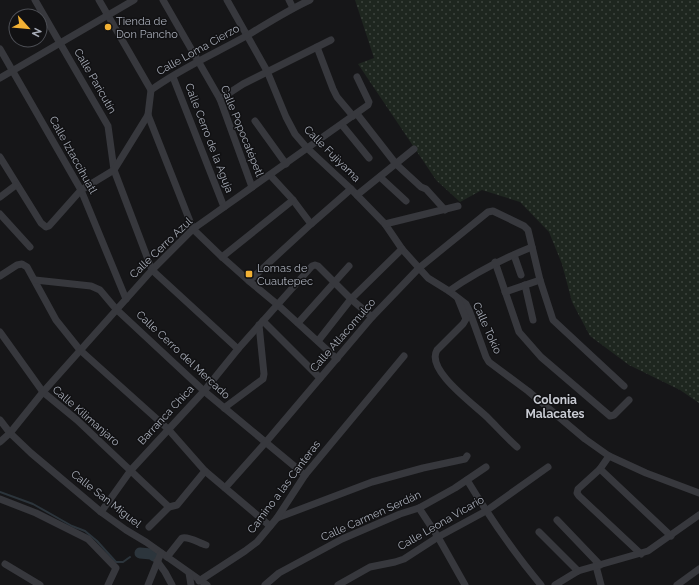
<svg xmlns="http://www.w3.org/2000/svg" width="699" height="585" font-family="Raleway,sans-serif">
	<defs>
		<pattern id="grass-dots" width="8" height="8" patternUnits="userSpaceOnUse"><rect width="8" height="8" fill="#1e261f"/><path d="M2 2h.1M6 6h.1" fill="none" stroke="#3c433d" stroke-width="1.8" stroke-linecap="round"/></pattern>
	</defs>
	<rect width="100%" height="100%" fill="#161618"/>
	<polygon fill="url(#grass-dots)" points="355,0 699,0 699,403 680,390 629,365 590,336 572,302 562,264 549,232 520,202 482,190 460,202 436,180 358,64 374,58"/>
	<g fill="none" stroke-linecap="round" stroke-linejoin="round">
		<polyline stroke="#2c353c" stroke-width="2" points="0,492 33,504 72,526 85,531 97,541 116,562 123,562 130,557"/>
		<polyline stroke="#2c353c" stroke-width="11" points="140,553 151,554 154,556"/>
		<g stroke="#37383d" stroke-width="7">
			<polyline points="35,0 108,126 114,170 152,270 238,349"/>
			<polyline points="99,0 151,90"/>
			<polyline points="163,0 220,99 252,187"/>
			<polyline points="227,0 267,71 286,117 295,134 307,148 351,189 385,224 402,249 428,278 449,291 466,304 469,310 486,357 489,362 528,391 585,439 609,456 646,473 699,493"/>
			<polyline points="289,0 293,8"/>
			<polyline points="317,47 333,89 337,97 353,116"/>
			<polyline points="0,49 81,190 126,299"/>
			<polyline points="173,77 224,207"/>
			<polyline points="0,78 134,0"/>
			<polyline points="220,99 243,84 331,40"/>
			<polyline points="357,114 396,164 421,187 426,189 445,210"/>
			<polyline points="148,115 193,229 222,257 249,281 278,305 337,359"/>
			<polyline points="255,121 286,164"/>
			<polyline points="342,125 369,158"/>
			<path d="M0,157L41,223L46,227L49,226L81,190L114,170L148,115L151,90C181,68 216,53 248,35C268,23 288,10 310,0"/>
			<polyline points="270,175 293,200 311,224"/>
			<polyline points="380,177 406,201"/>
			<polyline points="357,195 414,149"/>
			<polyline points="0,197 16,185"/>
			<polyline points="0,214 30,247"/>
			<polyline points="385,224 458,206"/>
			<polyline points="514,255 521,275"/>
			<polyline points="222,257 293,200"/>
			<polyline points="495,262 519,332 541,357 610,416 614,415 629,400"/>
			<polyline points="0,276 17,265 22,264 27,267 56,320 80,350 168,429 205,471 270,526"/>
			<polyline points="35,280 91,286 100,290 116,309 204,391 305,475"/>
			<polyline points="249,281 311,224 351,189"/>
			<polyline points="525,285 533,320"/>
			<path d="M449,291C476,272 502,259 532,247"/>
			<polyline points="505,292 540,280"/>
			<path d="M458,299L466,319L463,324L437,350C425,370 475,405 488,418C498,428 507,438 517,447"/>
			<polyline points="263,321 320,378"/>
			<polyline points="298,323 349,266"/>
			<polyline points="0,332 43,392 77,420 169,507"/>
			<polyline points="318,341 351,299 402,249"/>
			<polyline points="224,408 263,379 264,374 259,325"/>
			<polyline points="0,420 10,433 31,453 101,512 126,530 146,542 207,585"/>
			<polyline points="0,442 10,433 43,392 152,270 193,229 368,105 369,102 357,77"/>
			<polyline points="609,456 600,469 578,489 577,493 579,496 641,554"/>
			<polyline points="600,469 671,536"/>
			<path d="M467,480C489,516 513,552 541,585"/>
			<polyline points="225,488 266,442 372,317 419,268 488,212 493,211 524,226 528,230 540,280 553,320 624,386"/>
			<polyline points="0,499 36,513 88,539 116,568 108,585"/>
			<polyline points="419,508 438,537 465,585"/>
			<polyline points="101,512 131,470 204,391 238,349 312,266 315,265 318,266 351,299 372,317"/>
			<polyline points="277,518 372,482 423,468 465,459 467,456"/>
			<polyline points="557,520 600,565"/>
			<polyline points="149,527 169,507 177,505 205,471"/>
			<polyline points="539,532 578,571"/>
			<path d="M167,557L182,538C189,536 199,543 206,545"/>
			<polyline points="157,561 165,572 172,585"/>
			<polyline points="5,564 40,585"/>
			<polyline points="596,566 601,585"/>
			<polyline points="189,573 191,585"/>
			<polyline points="199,581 245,551 257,542 277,518 305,475 404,356"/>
			<polyline points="148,585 161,553"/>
			<polyline points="265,585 279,573 342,539 400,514 419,508 455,488 486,467"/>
			<polyline points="338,585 370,567 395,562 404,559 438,537 486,511 548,467"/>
			<polyline points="555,585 578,571 648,551 699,515"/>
			<polyline points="677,585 699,569"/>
		</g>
	</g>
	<g fill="#f2b134" stroke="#111113" stroke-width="1.5">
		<circle cx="108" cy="27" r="4"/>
		<rect x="245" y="270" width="8" height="8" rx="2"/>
	</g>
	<g text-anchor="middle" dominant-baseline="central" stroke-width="3" stroke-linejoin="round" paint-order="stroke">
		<g font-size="11" fill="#a8adb8" stroke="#111113" text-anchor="start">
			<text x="116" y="21">Tienda de<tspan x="116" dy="13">Don Pancho</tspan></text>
			<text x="257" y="268">Lomas de<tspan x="257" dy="13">Cuautepec</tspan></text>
		</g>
		<g font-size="11" fill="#a8adb8" stroke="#111113">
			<text transform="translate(198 50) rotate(-29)">Calle Loma Cierzo</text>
			<text transform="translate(95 81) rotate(60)">Calle Paricutín</text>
			<text transform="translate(242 131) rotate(68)">Calle Popocatépetl</text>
			<text transform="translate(209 138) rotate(69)">Calle Cerro de la Aguja</text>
			<text transform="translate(332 154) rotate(45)">Calle Fujiyama</text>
			<text transform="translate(73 155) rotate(61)">Calle Iztaccíhuatl</text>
			<text transform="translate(161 248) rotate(-44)">Calle Cerro Azul</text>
			<text transform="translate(487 328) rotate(66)">Calle Tokio</text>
			<text transform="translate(343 335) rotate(-49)">Calle Atlacomulco</text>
			<text transform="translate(183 355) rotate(43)">Calle Cerro del Mercado</text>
			<text transform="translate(166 415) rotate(-47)">Barranca Chica</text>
			<text transform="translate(86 416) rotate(41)">Calle Kilimanjaro</text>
			<text transform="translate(284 487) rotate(-53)">Camino a las Canteras</text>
			<text transform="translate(106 499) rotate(38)">Calle San Miguel</text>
			<text transform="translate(371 516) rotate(-24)">Calle Carmen Serdán</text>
			<text transform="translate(441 523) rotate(-30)">Calle Leona Vicario</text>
		</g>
		<g font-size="12" font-weight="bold" fill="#c9ccd4" stroke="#111113">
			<text x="555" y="400">Colonia<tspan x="555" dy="14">Malacates</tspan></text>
		</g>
	</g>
	<g transform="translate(28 28) rotate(117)"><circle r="19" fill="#111113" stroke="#4d4f55"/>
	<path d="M0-3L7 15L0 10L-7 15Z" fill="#f2b134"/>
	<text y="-6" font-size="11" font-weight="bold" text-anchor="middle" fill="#a8adb8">N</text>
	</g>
</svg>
